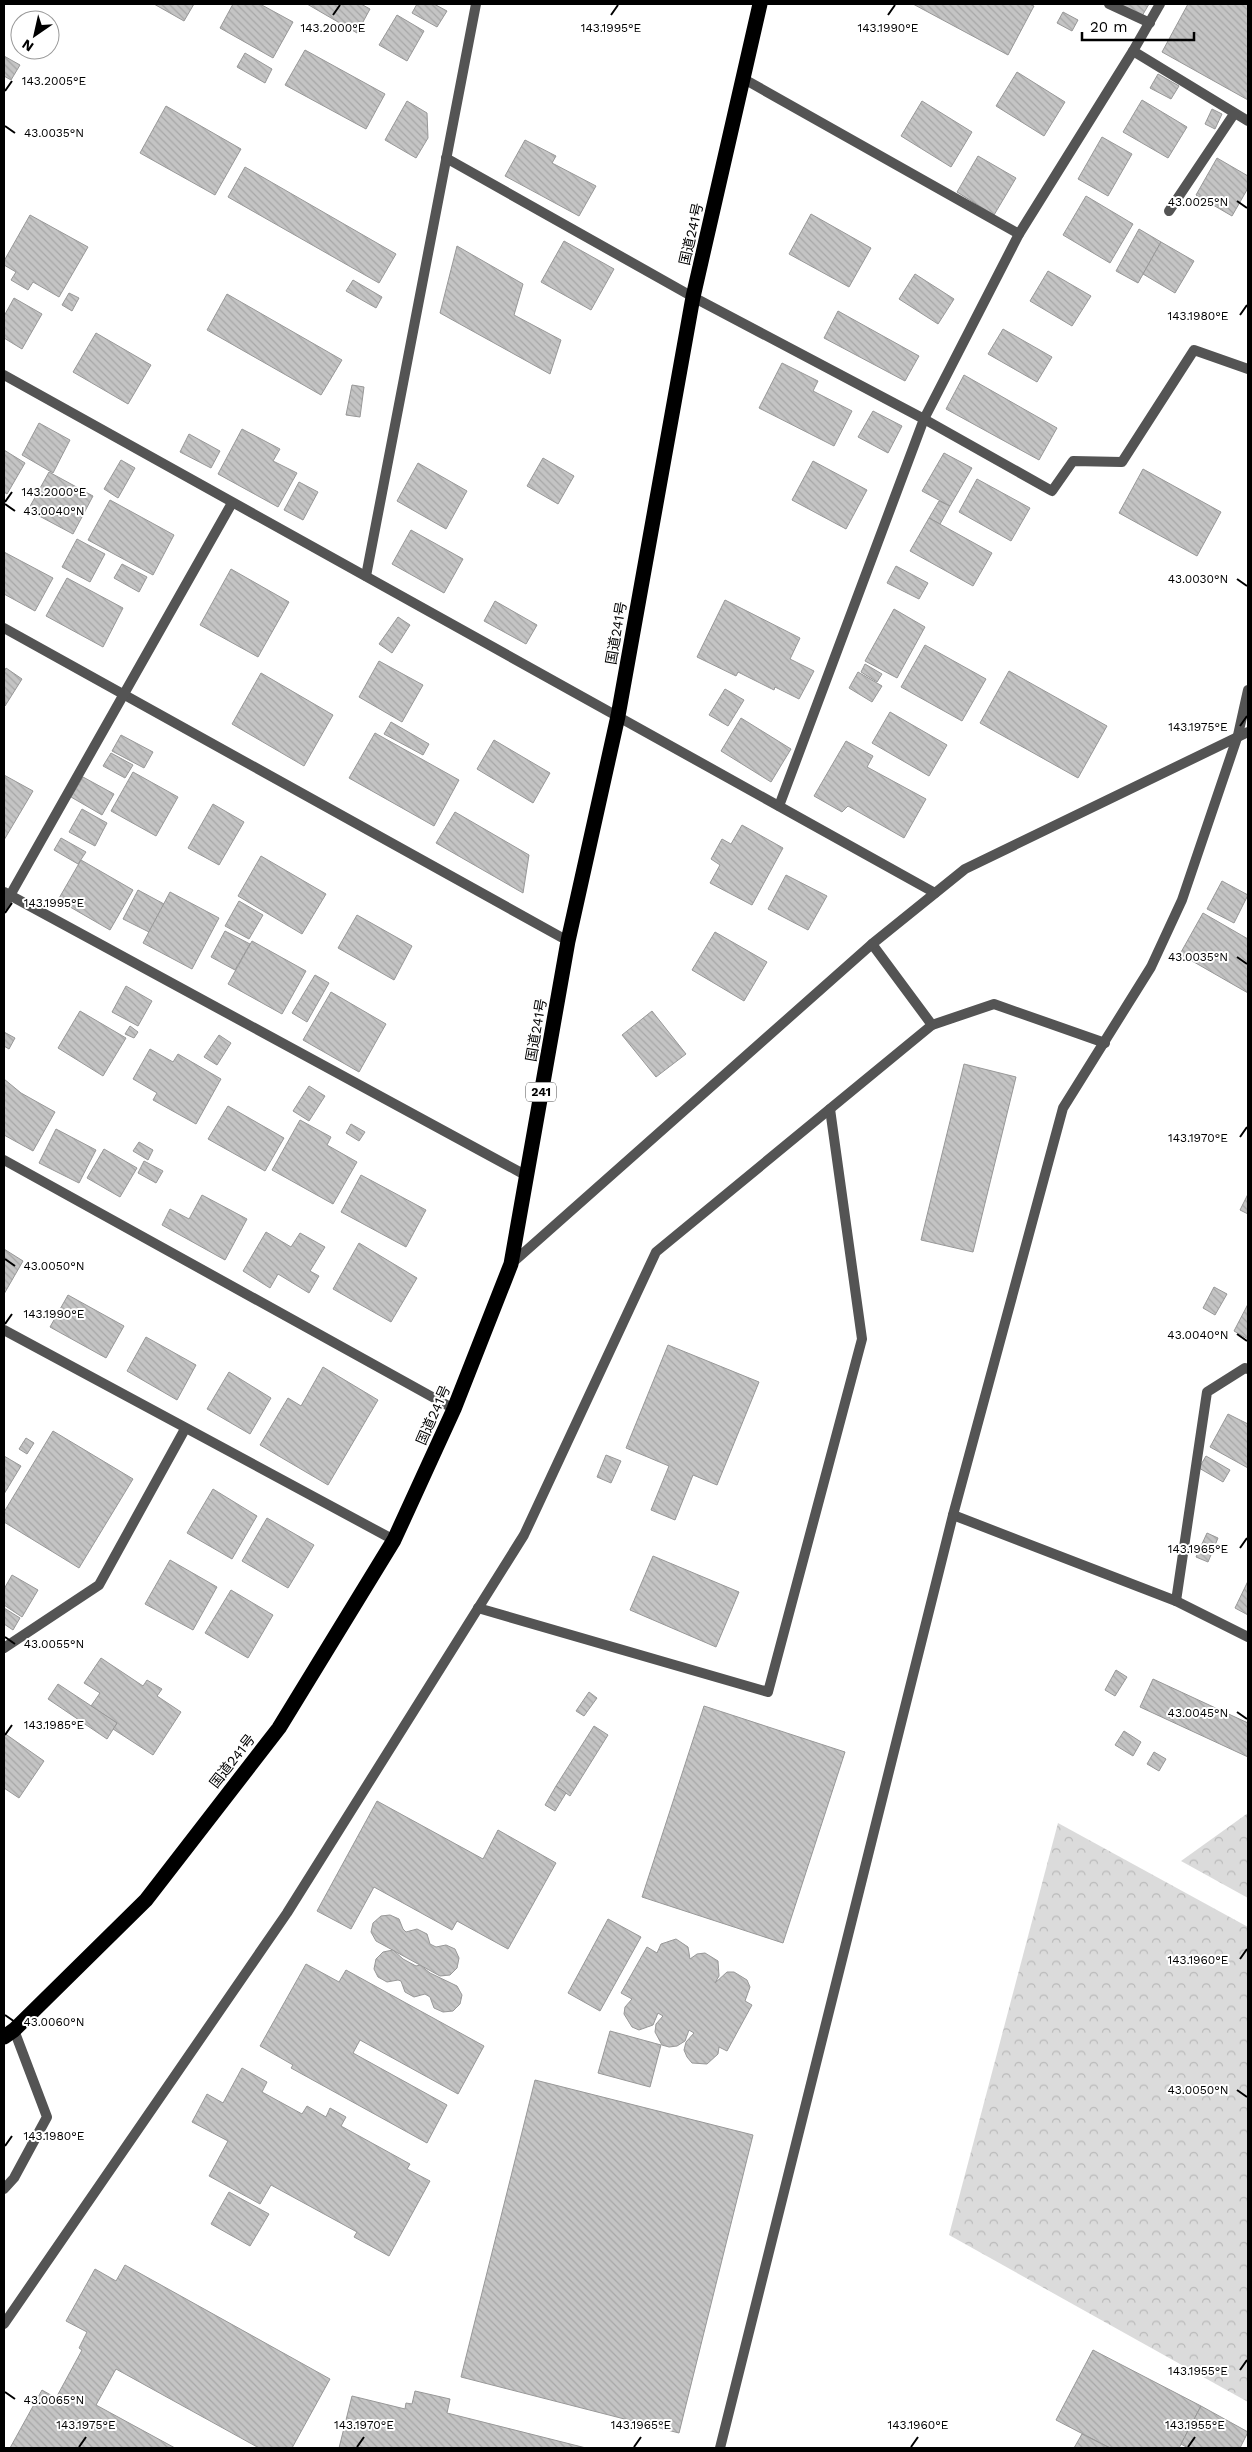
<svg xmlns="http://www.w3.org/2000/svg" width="1252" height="2452" font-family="'Work Sans','Noto Sans JP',sans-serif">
	<defs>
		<pattern id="forest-crowns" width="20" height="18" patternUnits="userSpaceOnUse" patternTransform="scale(1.25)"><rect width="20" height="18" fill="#dbdbdb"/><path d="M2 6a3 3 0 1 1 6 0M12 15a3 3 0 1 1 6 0" fill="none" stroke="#bababa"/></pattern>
		<pattern id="building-back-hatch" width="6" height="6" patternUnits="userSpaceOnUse" patternTransform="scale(1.25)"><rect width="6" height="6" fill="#c4c4c4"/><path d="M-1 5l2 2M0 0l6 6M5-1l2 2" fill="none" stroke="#a7a7a7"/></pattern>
	</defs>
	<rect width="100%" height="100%" fill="#fff"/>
	<g fill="url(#forest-crowns)">
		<polygon points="1248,1813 1248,1898 1181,1861"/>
		<polygon points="1058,1823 1248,1927 1248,2402 949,2235"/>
	</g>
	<g fill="url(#building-back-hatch)" stroke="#989898">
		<polygon points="154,4 194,4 184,21"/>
		<polygon points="233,4 260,4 293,22 273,58 220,28"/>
		<polygon points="307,4 361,4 370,9 357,33"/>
		<polygon points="417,4 434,4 447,11 437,27 412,13"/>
		<polygon points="913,4 1029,4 1034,6 1008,55"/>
		<polygon points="1118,4 1149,4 1142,16"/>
		<polygon points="1188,4 1248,4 1248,100 1162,52"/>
		<polygon points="1063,12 1078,20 1072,31 1057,23"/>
		<polygon points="397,15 424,31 407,61 379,45"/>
		<polygon points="305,50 385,94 366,129 285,85"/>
		<polygon points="245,53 272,69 265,83 237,67"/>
		<polygon points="4,56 20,65 11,80 4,76"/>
		<polygon points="1017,72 1065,102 1044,136 996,106"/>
		<polygon points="1158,74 1179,86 1171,99 1150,88"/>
		<polygon points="1142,100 1187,127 1168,158 1123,132"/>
		<polygon points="407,101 427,113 428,138 416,158 385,140"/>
		<polygon points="922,101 972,132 951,167 901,136"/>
		<polygon points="166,106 241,149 215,195 140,153"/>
		<polygon points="1212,109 1222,114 1215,129 1205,124"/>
		<polygon points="1102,137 1132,154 1108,196 1078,179"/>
		<polygon points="525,140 556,156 552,163 596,186 579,216 505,176"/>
		<polygon points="978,156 1016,178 994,215 957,192"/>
		<polygon points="1217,158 1248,176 1248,188 1232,216 1196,195"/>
		<polygon points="245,167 396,254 379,283 228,197"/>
		<polygon points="1086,196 1133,224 1110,263 1063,235"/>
		<polygon points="811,214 871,248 849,287 789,254"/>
		<polygon points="30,215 88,247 59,297 33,282 28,290 11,280 16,272 4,265 4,261"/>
		<polygon points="1139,229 1161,242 1138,283 1116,271"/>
		<polygon points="564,241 614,269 591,310 541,282"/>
		<polygon points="1161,242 1194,261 1175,293 1143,274"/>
		<polygon points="457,246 523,284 514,315 561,340 550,374 440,313"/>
		<polygon points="1048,271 1091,296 1072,326 1030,301"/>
		<polygon points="915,274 954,299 938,324 899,299"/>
		<polygon points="353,280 382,297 376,308 346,291"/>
		<polygon points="69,293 79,298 72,311 62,305"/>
		<polygon points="227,294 342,360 321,395 207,330"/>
		<polygon points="14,298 42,314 22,349 4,338 4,316"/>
		<polygon points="838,311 919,356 905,381 824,338"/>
		<polygon points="1003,329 1052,357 1037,382 988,354"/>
		<polygon points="96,333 151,365 128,404 73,372"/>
		<polygon points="782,363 818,381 813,391 852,411 834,446 759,408"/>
		<polygon points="964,375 1057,428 1039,460 946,409"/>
		<polygon points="352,385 364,387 360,417 346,415"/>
		<polygon points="873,411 902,426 888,453 858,437"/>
		<polygon points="39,423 70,440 53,473 22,455"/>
		<polygon points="242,429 280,449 273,461 297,473 278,507 218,474"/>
		<polygon points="189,434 220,451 211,468 180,452"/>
		<polygon points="4,450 25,463 7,494 4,492"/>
		<polygon points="944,453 972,468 950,506 922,491"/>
		<polygon points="543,458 574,476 558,504 527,486"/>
		<polygon points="121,460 135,468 118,498 104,489"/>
		<polygon points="813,461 867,490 846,529 792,500"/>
		<polygon points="418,463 467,491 446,529 397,501"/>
		<polygon points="1143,469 1221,512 1197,556 1119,513"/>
		<polygon points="49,472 93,496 73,534 28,510"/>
		<polygon points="977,479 1030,508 1011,541 959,512"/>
		<polygon points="299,482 318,492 303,520 284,510"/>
		<polygon points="110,500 174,535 153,575 88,540"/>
		<polygon points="939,501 950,506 940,524 929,518"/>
		<polygon points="929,518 992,553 973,586 910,551"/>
		<polygon points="411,530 463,559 444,593 392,564"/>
		<polygon points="77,539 105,554 90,582 62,567"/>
		<polygon points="4,552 53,578 35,611 4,594"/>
		<polygon points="122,564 147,577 139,592 114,578"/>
		<polygon points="896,566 928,583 919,599 887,583"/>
		<polygon points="231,569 289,602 258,657 200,625"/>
		<polygon points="67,578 123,608 103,647 46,616"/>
		<polygon points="725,600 800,638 790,659 814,671 799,699 775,687 774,690 738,672 736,676 697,657"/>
		<polygon points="495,601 537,625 526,644 484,621"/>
		<polygon points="894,609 925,627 897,678 865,661"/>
		<polygon points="398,617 410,625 392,653 379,644"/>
		<polygon points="925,645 986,679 962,721 901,687"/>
		<polygon points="379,661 423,685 402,722 359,697"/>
		<polygon points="865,664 882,674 877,682 861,672"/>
		<polygon points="6,668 22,679 5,706 4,672"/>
		<polygon points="1009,671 1107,726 1078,778 980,723"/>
		<polygon points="858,672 882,686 872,702 849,688"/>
		<polygon points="261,673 333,715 304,766 232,724"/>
		<polygon points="725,689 744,700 728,726 709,715"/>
		<polygon points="890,712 947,745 929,776 872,743"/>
		<polygon points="741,718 791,749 771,782 721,751"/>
		<polygon points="391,722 429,744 423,755 384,734"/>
		<polygon points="375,733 459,780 434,826 349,778"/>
		<polygon points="121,735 153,752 144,768 112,751"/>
		<polygon points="494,740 550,773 533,803 477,769"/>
		<polygon points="846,741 873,756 867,767 926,799 904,838 848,806 842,812 814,796"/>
		<polygon points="111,753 133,765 125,778 103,766"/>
		<polygon points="133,772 178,797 156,836 111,811"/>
		<polygon points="4,775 33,791 4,840"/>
		<polygon points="83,777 114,794 102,815 71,797"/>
		<polygon points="213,804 244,822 219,865 188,848"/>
		<polygon points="82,809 107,823 95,846 69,832"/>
		<polygon points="455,812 529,855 523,893 436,843"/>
		<polygon points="742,825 783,848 752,905 710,883 720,865 711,859 722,839 731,844"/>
		<polygon points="61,838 86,852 78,864 54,850"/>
		<polygon points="261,856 326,894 302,934 238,896"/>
		<polygon points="81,860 133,890 110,930 58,900"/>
		<polygon points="786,875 827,896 808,930 768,909"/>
		<polygon points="1222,881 1248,895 1234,923 1207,909"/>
		<polygon points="138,890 164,904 149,932 123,919"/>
		<polygon points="170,892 219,918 192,969 143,943"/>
		<polygon points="239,901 263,915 249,939 225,926"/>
		<polygon points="1203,913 1248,939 1248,993 1180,954"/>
		<polygon points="357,915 412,946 394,980 338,948"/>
		<polygon points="225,931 250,944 235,970 211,957"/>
		<polygon points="715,932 767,962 744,1001 692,970"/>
		<polygon points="252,941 306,971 282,1014 228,984"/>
		<polygon points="315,975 329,983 307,1022 292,1013"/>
		<polygon points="126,986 152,1001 138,1026 112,1012"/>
		<polygon points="331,992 386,1024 359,1072 303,1040"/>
		<polygon points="80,1011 126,1038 103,1076 58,1048"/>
		<polygon points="652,1011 686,1054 656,1077 622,1035"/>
		<polygon points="130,1026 138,1032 134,1038 125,1034"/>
		<polygon points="4,1032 15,1038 9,1049 4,1046"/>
		<polygon points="219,1035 231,1043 217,1065 204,1057"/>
		<polygon points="150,1049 173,1062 178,1054 221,1079 196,1124 153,1100 157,1093 133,1079"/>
		<polygon points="964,1064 1016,1077 973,1252 921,1240"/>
		<polygon points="4,1079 21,1093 55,1112 33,1151 4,1135"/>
		<polygon points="309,1086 325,1096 309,1121 293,1111"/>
		<polygon points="228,1106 284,1138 265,1171 208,1139"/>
		<polygon points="300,1120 331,1137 327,1145 357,1162 333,1204 272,1170"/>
		<polygon points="351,1124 365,1132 359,1141 346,1133"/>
		<polygon points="56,1129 96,1150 79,1183 39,1163"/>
		<polygon points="139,1142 153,1150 148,1160 133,1151"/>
		<polygon points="104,1149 137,1168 120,1197 87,1178"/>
		<polygon points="144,1161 163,1171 156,1183 138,1173"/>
		<polygon points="361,1175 426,1210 406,1247 341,1212"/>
		<polygon points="1248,1194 1248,1214 1240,1210"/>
		<polygon points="202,1195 247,1219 225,1260 162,1225 170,1209 189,1219"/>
		<polygon points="266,1232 291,1247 300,1233 325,1247 310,1271 319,1276 309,1293 278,1274 270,1288 243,1271"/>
		<polygon points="359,1243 417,1278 391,1322 333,1289"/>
		<polygon points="4,1249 23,1261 4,1294"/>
		<polygon points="1214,1287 1227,1294 1215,1315 1203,1308"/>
		<polygon points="68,1295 124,1326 106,1358 50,1327"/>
		<polygon points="1248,1304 1248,1339 1234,1331"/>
		<polygon points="146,1337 196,1365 177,1400 127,1371"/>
		<polygon points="668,1345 759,1382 717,1485 693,1475 675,1520 651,1510 669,1466 626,1448"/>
		<polygon points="323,1367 378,1400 328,1485 260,1445 288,1398 301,1406"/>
		<polygon points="229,1372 271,1398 250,1434 207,1409"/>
		<polygon points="1228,1414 1248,1424 1248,1468 1210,1447"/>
		<polygon points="53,1431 133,1479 79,1568 4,1522 4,1512"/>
		<polygon points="26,1438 34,1443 27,1454 19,1449"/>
		<polygon points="606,1455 621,1461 611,1483 597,1477"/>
		<polygon points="4,1456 21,1466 4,1494"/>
		<polygon points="1206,1456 1230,1470 1223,1482 1199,1468"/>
		<polygon points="213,1489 257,1516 232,1559 187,1533"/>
		<polygon points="267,1518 314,1545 288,1588 242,1561"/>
		<polygon points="1207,1533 1218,1538 1208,1562 1196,1557"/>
		<polygon points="653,1556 739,1592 716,1647 630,1610"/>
		<polygon points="170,1560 217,1587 193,1630 145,1604"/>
		<polygon points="12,1575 38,1590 22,1617 4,1605 4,1589"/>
		<polygon points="1248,1581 1248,1615 1235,1608"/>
		<polygon points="231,1590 273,1615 248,1658 205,1633"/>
		<polygon points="4,1608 20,1618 13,1630 4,1624"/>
		<polygon points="101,1658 143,1686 147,1680 162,1689 157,1696 181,1712 153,1755 113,1729 117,1723 91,1706 100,1693 84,1683"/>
		<polygon points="1116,1670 1127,1677 1115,1696 1105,1690"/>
		<polygon points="1153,1679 1248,1723 1248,1757 1140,1707"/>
		<polygon points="58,1684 117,1723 107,1739 48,1699"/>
		<polygon points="589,1692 597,1698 584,1716 576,1711"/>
		<polygon points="704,1706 845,1752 783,1943 642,1897"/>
		<polygon points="594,1726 608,1735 570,1796 556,1786"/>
		<polygon points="1124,1731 1141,1742 1133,1756 1115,1745"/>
		<polygon points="4,1733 44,1761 19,1798 4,1788"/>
		<polygon points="1154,1752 1166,1759 1159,1771 1147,1764"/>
		<polygon points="556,1786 566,1793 555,1811 545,1805"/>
		<polygon points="377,1801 483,1859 498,1830 556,1863 508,1949 457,1921 452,1930 374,1887 351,1929 317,1911"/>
		<polygon points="390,1915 399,1919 403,1929 406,1932 417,1929 427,1934 430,1944 436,1947 446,1945 455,1949 459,1958 457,1968 450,1975 440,1976 376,1941 371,1932 373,1923 381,1916"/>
		<polygon points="608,1919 641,1937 600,2011 568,1993"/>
		<polygon points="676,1939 688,1947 690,1959 697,1954 705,1953 718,1961 719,1976 715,1983 727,1972 734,1972 747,1980 750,1987 745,2001 752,2005 727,2051 719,2047 718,2054 707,2064 692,2063 687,2057 684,2050 686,2042 694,2033 689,2030 685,2041 677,2046 669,2047 662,2045 655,2032 656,2024 663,2016 658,2013 653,2025 639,2030 632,2027 624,2014 625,2007 632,1999 621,1993 647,1947 657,1953 661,1944"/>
		<polygon points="393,1950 403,1959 416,1966 420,1965 430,1973 457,1986 462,1995 460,2004 453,2011 443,2012 434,2008 430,1997 425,1994 414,1997 405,1992 401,1981 398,1980 387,1982 378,1977 374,1969 376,1959 383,1952"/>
		<polygon points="306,1964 339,1982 346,1970 484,2046 458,2094 360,2040 353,2053 447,2105 427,2143 291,2068 293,2065 260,2046"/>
		<polygon points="610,2031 661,2045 650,2087 598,2073"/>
		<polygon points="242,2068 267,2082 262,2092 302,2114 307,2106 326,2117 330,2108 346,2117 341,2126 410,2164 407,2169 430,2181 389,2256 354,2237 357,2232 271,2185 260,2204 209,2176 228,2141 192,2122 207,2094 223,2103"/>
		<polygon points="535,2080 753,2135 679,2433 461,2377"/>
		<polygon points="229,2192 269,2214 250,2246 211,2224"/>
		<polygon points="125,2265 330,2379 292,2448 259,2448 116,2369 96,2405 175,2448 10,2448 42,2390 56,2398 82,2350 79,2348 87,2332 66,2321 95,2269 116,2281"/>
		<polygon points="1093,2350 1201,2406 1179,2448 1110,2448 1056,2420"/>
		<polygon points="415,2391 450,2399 447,2413 586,2448 339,2448 352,2396 405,2409 406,2403 412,2404"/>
		<polygon points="1201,2406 1248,2432 1240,2448 1188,2448 1181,2444"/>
		<polygon points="1082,2434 1110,2448 1074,2448"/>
	</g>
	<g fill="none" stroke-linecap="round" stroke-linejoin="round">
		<g stroke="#545454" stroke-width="10">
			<polyline points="1109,4 1150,23"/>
			<polyline points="1133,51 1248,121"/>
			<polyline points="744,79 1019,234"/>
			<polyline points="1169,211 1234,114"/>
			<polyline points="932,1025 994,1004 1105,1043"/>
			<polyline points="478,1608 768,1692 862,1339 830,1109"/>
			<polyline points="4,2189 14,2178 47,2117 14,2030"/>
			<polyline points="4,2324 287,1913 524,1535 656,1252 932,1025 872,944"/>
		</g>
		<g stroke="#545454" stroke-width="10">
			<polyline points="446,158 693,297 924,419 1052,491 1073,461 1122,462 1194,350 1248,369"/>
			<polyline points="4,375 935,893"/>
			<polyline points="366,576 476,4"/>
			<polyline points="4,628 568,941"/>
			<polyline points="779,806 924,419 1019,234 1133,51 1160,4"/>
			<polyline points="4,892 527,1176"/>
			<polyline points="4,906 232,503"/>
			<polyline points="4,1160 454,1409"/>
			<polyline points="511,1264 872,944 965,869 1248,732"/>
			<polyline points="4,1330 394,1540"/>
			<polyline points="953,1515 1176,1601 1207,1392 1245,1368 1248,1369"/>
			<polyline points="1176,1601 1248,1637"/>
			<polyline points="4,1648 99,1585 185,1429"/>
			<polyline points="720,2448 953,1515 1063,1108 1151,967 1182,900 1238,735 1248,690"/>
		</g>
		<polyline stroke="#000" stroke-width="15" points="4,2037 14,2030 146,1900 279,1728 394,1540 454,1409 511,1264 568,941 618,716 693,297 760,4"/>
	</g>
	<path fill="none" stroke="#000" stroke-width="2" d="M333,15L340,5M611,15L618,5M888,15L895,5M5,91L12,81M5,126L15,133M1237,201L1247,208M1240,315L1247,305M5,502L12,492M5,504L15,511M1237,579L1247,586M1240,726L1247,716M5,913L12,903M1237,957L1247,964M1240,1137L1247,1127M5,1259L15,1266M5,1324L12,1314M1237,1334L1247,1341M1240,1548L1247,1538M5,1637L15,1644M1237,1712L1247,1719M5,1735L12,1725M1240,1959L1247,1949M5,2015L15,2022M1237,2090L1247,2097M5,2146L12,2136M1240,2370L1247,2360M5,2392L15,2399M79,2447L86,2437M357,2447L364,2437M634,2447L641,2437M911,2447L918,2437M1188,2447L1195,2437"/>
	<g text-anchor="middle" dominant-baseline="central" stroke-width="4" stroke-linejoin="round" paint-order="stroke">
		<rect fill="#fff" stroke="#4c4c4c" stroke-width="1" x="526" y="1082.5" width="30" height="19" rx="4"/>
		<g font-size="12" font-weight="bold" fill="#000">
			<text x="541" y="1092">241</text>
		</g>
		<g font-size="14" fill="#000" stroke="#fff">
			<text transform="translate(691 234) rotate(-77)">国道241号</text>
			<text transform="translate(616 633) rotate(-80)">国道241号</text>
			<text transform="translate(536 1030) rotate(-80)">国道241号</text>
			<text transform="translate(433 1415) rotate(-66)">国道241号</text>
			<text transform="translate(232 1761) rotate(-52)">国道241号</text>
		</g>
	</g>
	<g font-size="12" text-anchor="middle" fill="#000" stroke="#fff" stroke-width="4" stroke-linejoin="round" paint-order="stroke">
		<text x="333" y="32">143.2000°E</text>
		<text x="611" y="32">143.1995°E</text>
		<text x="888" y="32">143.1990°E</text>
		<text x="54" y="85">143.2005°E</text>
		<text x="54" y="137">43.0035°N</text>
		<text x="1198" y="206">43.0025°N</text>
		<text x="1198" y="320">143.1980°E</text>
		<text x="54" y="496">143.2000°E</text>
		<text x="54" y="515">43.0040°N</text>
		<text x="1198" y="583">43.0030°N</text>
		<text x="1198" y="731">143.1975°E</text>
		<text x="54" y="907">143.1995°E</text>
		<text x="1198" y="961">43.0035°N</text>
		<text x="1198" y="1142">143.1970°E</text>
		<text x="54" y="1270">43.0050°N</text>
		<text x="54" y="1318">143.1990°E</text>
		<text x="1198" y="1339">43.0040°N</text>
		<text x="1198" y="1553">143.1965°E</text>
		<text x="54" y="1648">43.0055°N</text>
		<text x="1198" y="1717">43.0045°N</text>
		<text x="54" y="1729">143.1985°E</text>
		<text x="1198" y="1964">143.1960°E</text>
		<text x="54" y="2026">43.0060°N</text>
		<text x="1198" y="2094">43.0050°N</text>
		<text x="54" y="2140">143.1980°E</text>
		<text x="1198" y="2375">143.1955°E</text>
		<text x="54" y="2404">43.0065°N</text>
		<text x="86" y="2429">143.1975°E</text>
		<text x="364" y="2429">143.1970°E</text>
		<text x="641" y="2429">143.1965°E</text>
		<text x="918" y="2429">143.1960°E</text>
		<text x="1195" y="2429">143.1955°E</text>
	</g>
	<rect width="1252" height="2452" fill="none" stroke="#000000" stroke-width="10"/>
	<g transform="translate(35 35) rotate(214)"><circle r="24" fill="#ffffff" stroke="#999999"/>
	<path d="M0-4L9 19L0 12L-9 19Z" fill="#000000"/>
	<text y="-8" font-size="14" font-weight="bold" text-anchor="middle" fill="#000000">N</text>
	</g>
	<path d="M1082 32v8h112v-8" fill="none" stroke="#000000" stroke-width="2.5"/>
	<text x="1090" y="32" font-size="15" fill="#000000" stroke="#ffffff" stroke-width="4" paint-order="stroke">20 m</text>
</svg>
